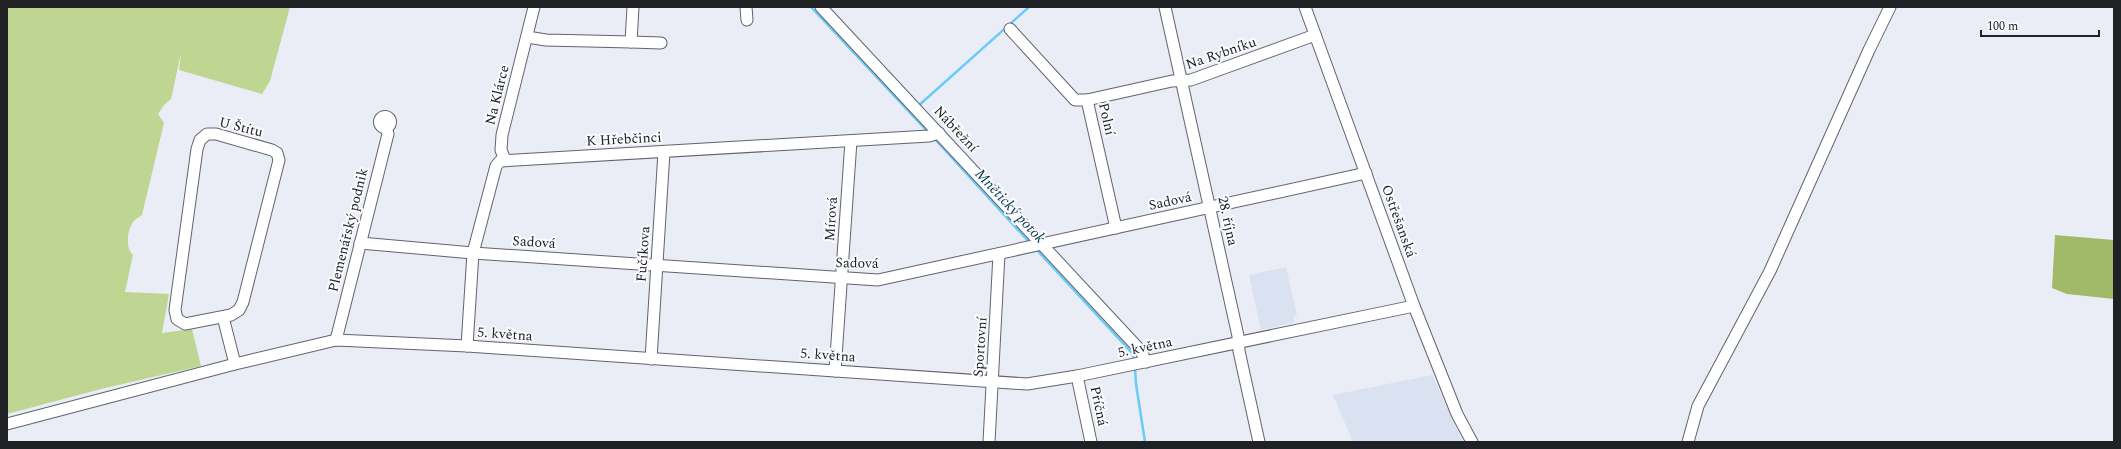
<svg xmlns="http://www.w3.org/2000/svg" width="2121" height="449" font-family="Spectral,serif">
	<rect width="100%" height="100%" fill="#eaedf6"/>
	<g fill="#dae1f0">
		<polygon points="1286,267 1297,315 1293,316 1295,322 1261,330 1249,275"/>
		<polygon points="1432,375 1463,442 1353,442 1333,395"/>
	</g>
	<path fill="#bed692" d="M7,7H290L270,81L262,94L179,70L181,53L171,99L164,105L158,114L164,123L142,215C140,217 136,218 134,221C127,229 125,248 133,255L125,292L169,294L162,333L192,329L201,366L101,389L7,414Z"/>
	<polygon fill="#9fba69" points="2055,235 2114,240 2114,299 2067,294 2052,288"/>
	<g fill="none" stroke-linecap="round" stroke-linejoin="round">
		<g stroke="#69cbf8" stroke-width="2.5">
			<polyline points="811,7 928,132"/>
			<polyline points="917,107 1029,7"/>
			<polyline points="933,137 1031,244"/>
			<polyline points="1036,249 1132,353 1135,362"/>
			<polyline points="1135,367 1136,384 1145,442"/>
		</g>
		<g stroke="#61646b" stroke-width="13">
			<g id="minor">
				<polyline points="746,7 747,20"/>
				<polyline points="821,7 1141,351 1146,362"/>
				<polyline points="1165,7 1238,336 1239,351 1259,442"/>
				<polyline points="1305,7 1414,306 1457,414 1472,442"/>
				<polyline points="1010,29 1075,100 1087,100 1116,228"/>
				<polyline points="527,37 546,40 631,42 633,7"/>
				<polyline points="631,42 661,43"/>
				<polyline points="1087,100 1172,81 1191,80 1315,35"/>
				<circle cx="385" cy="122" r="5.5"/>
				<polygon points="207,134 216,134 272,150 277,153 279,160 243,302 239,310 231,315 185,324 177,319 175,310 197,149 200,140"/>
				<polyline points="505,160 501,150 502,135 534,7"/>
				<polyline points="360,243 473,253 878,280 1366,173"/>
				<polyline points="223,317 235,364"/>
				<polyline points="336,340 388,134 386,128"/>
				<polyline points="467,346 473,253 496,166 500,161 929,136 939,133"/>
				<polyline points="651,359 664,152"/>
				<polyline points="835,371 851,141"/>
				<polyline points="1077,376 1091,442"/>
				<polyline points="7,424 235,364 336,340 467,346 1027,384 1077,376 1414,306"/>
				<polyline points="989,442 999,254"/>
				<polyline points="1688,442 1698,406 1770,271 1869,50 1890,7"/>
			</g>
		</g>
		<use href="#minor" stroke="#fff" stroke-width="11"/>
	</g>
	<g text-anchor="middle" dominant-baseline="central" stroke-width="4" stroke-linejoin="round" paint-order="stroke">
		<g font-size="14" fill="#202124" stroke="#f9fbfe">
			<text transform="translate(1221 53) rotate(-19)">Na Rybníku</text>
			<text transform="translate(497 95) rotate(-76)">Na Klárce</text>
			<text transform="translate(1107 119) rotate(77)">Polní</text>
			<text transform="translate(241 127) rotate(14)">U Štítu</text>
			<text transform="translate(956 129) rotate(47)">Nábřežní</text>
			<text transform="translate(624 139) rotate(-3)">K Hřebčinci</text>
			<text transform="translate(1170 201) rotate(-12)">Sadová</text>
			<text transform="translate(831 219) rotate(-86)">Mírová</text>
			<text transform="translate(1228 221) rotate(78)">28. října</text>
			<text transform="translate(1399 221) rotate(70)">Ostřešanská</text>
			<text transform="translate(348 230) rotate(-76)">Plemenářský podnik</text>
			<text transform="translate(534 242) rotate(4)">Sadová</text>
			<text transform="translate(643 254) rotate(-86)">Fučíkova</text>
			<text transform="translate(857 263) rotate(1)">Sadová</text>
			<text transform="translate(505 334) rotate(4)">5. května</text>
			<text transform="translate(980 347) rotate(-86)">Sportovní</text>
			<text transform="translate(1145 347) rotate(-12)">5. května</text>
			<text transform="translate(828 355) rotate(4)">5. května</text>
			<text transform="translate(1099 406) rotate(78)">Příčná</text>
		</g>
		<g font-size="15" font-style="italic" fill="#093749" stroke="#f9fbfe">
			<text transform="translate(1010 206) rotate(47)">Mnětický potok</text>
		</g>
	</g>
	<rect width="2121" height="449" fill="none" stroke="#202124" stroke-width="16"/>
	<path d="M1981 30v6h118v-6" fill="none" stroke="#202124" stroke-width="2"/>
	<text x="1987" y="30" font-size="12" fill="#202124" stroke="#f9fbfe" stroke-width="3" paint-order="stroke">100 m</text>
</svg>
